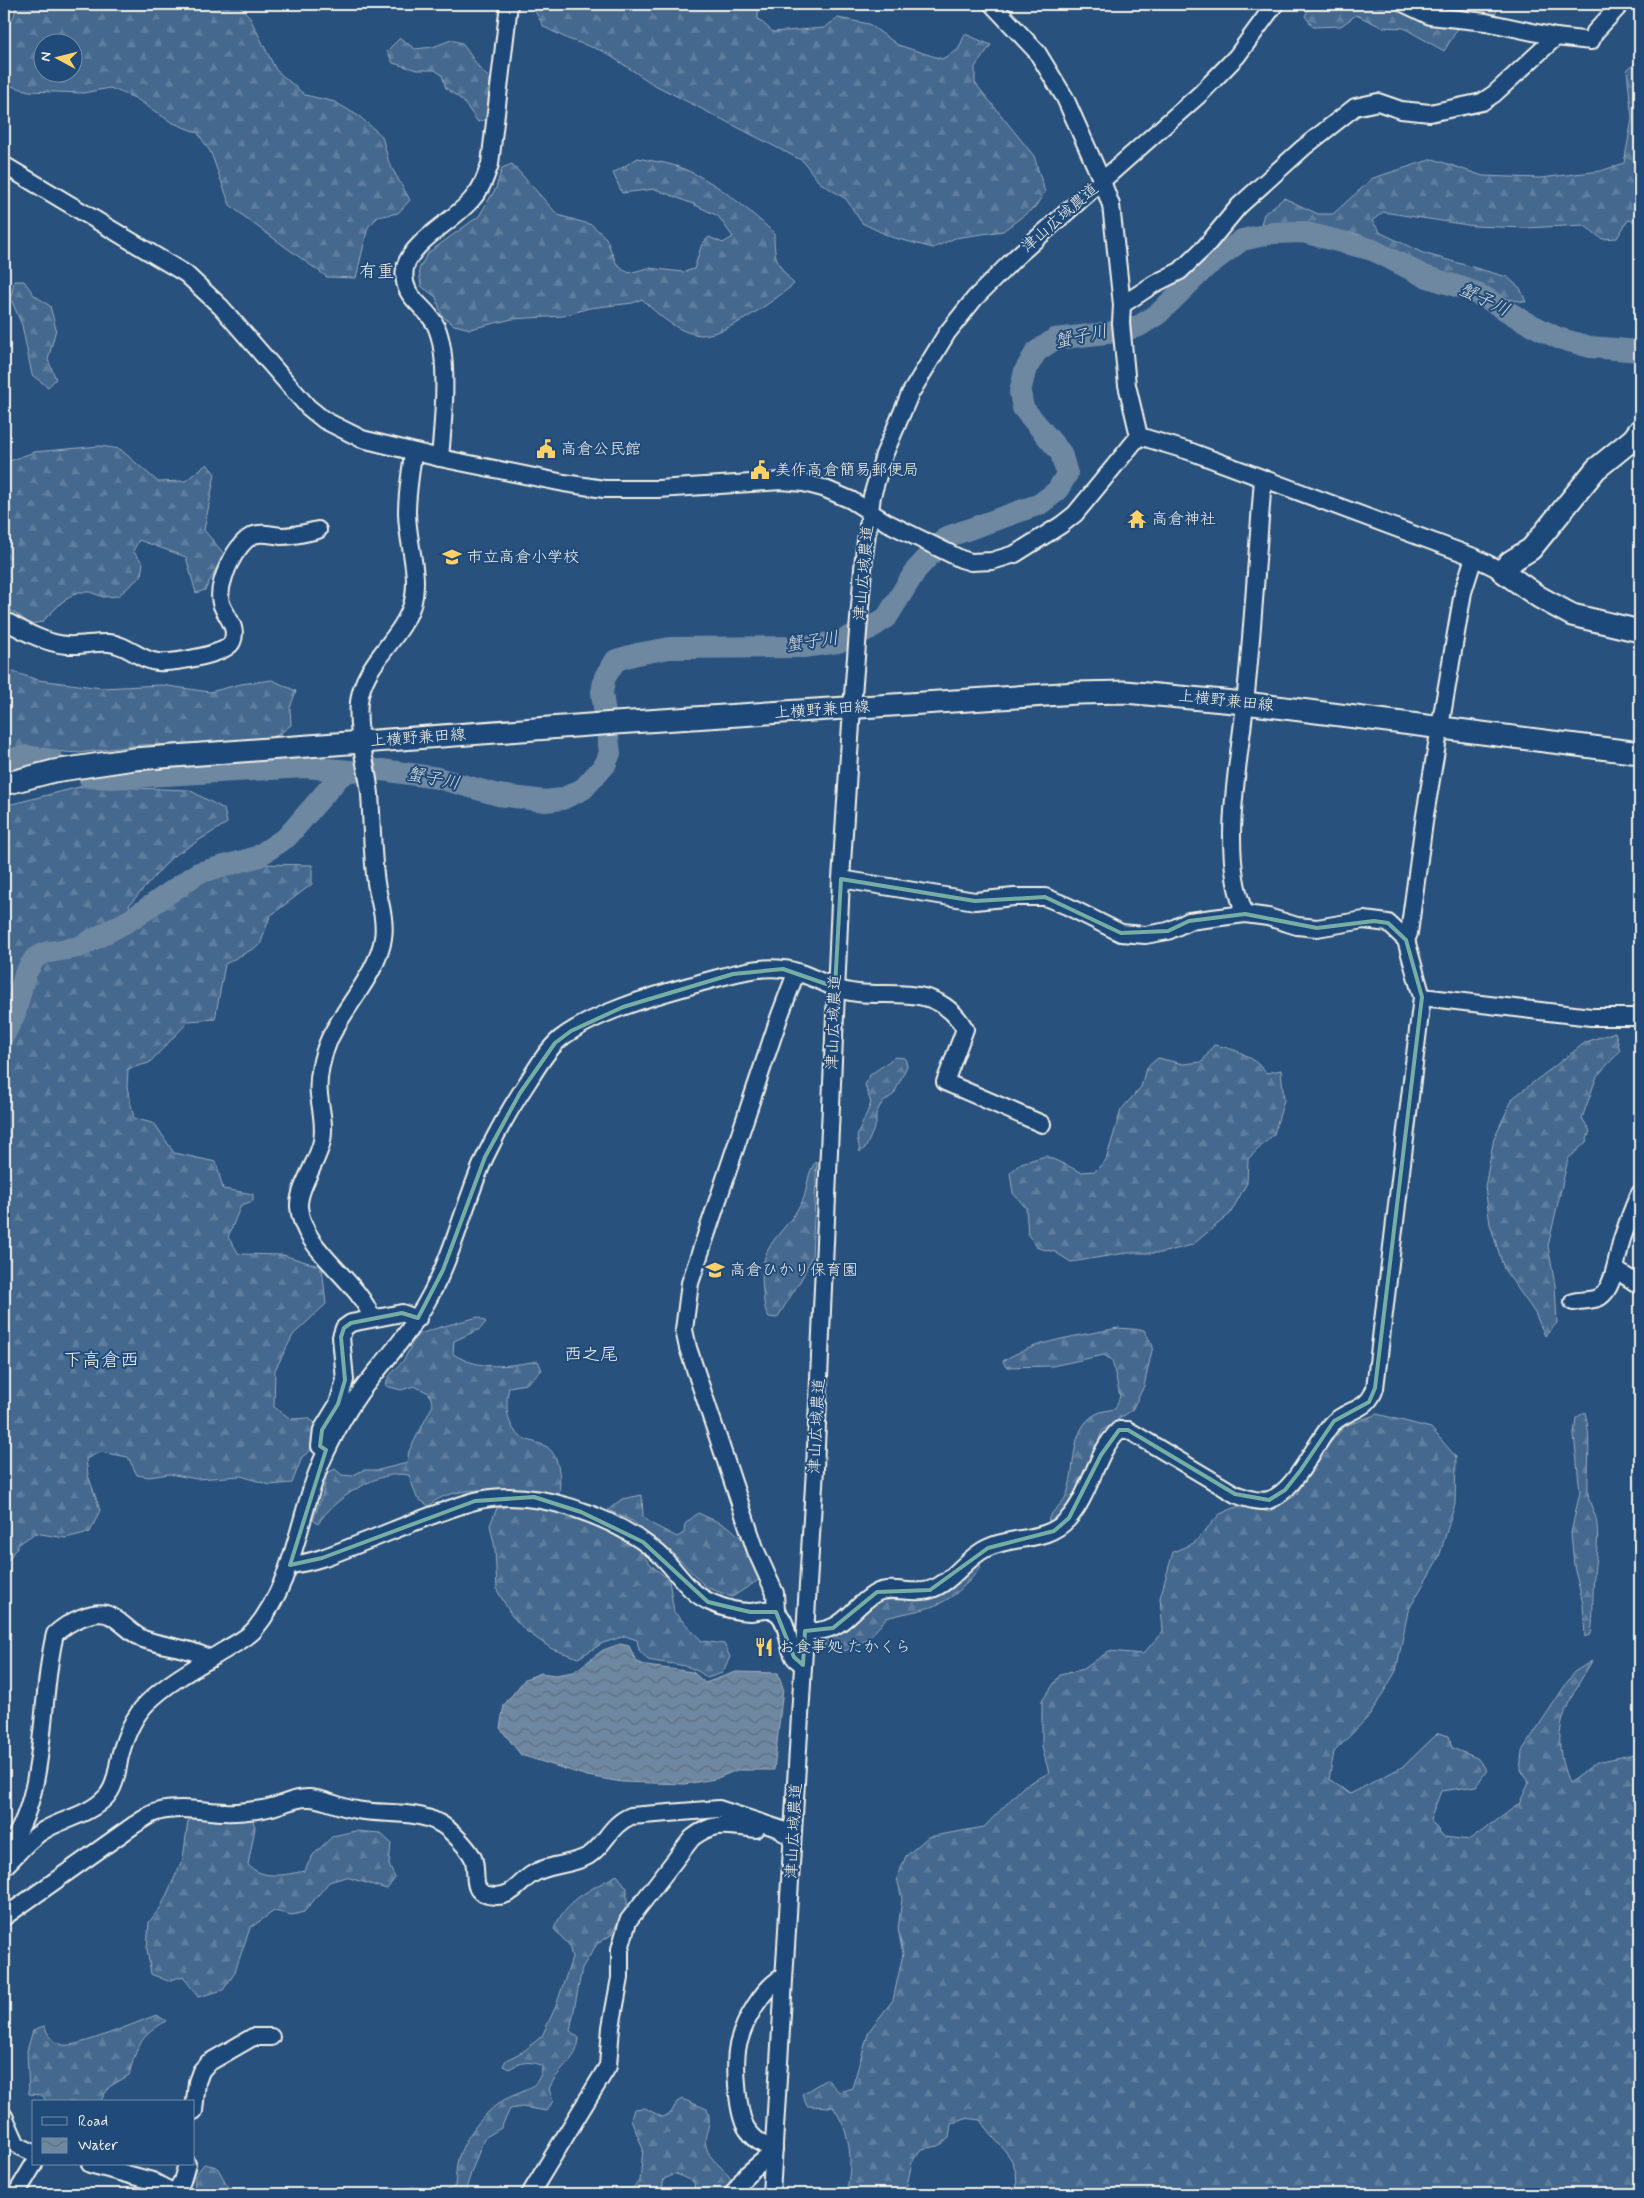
<svg xmlns="http://www.w3.org/2000/svg" width="1644" height="2198" font-family="Mynerve,'Klee One',sans-serif">
	<defs>
		<pattern id="forest-firs" width="22" height="20" patternUnits="userSpaceOnUse" patternTransform="scale(1.25)"><rect width="22" height="20" fill="#45688e"/><path d="M5 1l3.5 6h-7zM16 11l3.5 6h-7z" fill="#607e9e"/></pattern>
		<pattern id="water-waves" width="16" height="10" patternUnits="userSpaceOnUse" patternTransform="scale(1.25)"><rect width="16" height="10" fill="#6e88a2"/><path d="M0 5q4-4 8 0t8 0" fill="none" stroke="#5f6e7d"/></pattern>
	</defs>
	<rect width="100%" height="100%" fill="#28517e"/>
	<filter id="ink" filterUnits="userSpaceOnUse"><feTurbulence type="fractalNoise" baseFrequency=".02" numOctaves="2"/><feDisplacementMap in="SourceGraphic" scale="10" xChannelSelector="R" yChannelSelector="G"/><feConvolveMatrix kernelMatrix="1 2 1 2 8 2 1 2 1" color-interpolation-filters="sRGB"/></filter>
	<g filter="url(#ink)">
		<g fill="url(#forest-firs)" stroke="#9cacbb" fill-rule="evenodd">
			<path d="M17,4H238L249,16L276,70L305,95L335,102L360,117L382,136L389,163L410,200L398,213L378,217L368,227L356,278L327,277L251,222L230,205L211,153L198,133L171,122L135,98L110,88L83,93L29,91L7,85L4,82V32L14,16ZM42,42H72V72H42Z"/>
			<polygon points="531,4 758,4 758,19 773,32 824,28 838,18 869,24 898,45 942,59 958,50 965,34 991,45 975,67 975,83 1034,156 1045,192 1035,207 1003,231 955,238 933,248 891,237 862,223 846,199 819,182 803,161 653,84 603,51 568,39 544,27"/>
			<polygon points="1311,4 1498,4 1499,6 1493,19 1460,25 1444,51 1404,28 1382,27 1356,15 1341,26 1313,27 1305,16"/>
			<polygon points="400,38 415,49 433,47 451,40 462,43 480,69 490,79 488,119 478,122 463,101 446,88 442,75 435,70 417,70 393,63 387,51"/>
			<polygon points="1640,59 1640,222 1628,220 1617,238 1602,239 1584,225 1526,228 1474,226 1383,212 1372,221 1381,233 1423,253 1507,277 1520,288 1526,302 1501,298 1448,277 1361,235 1313,226 1261,224 1264,214 1284,198 1318,214 1333,214 1373,178 1433,159 1483,176 1540,178 1601,171 1624,163 1632,119 1627,70"/>
			<path d="M638,158C650,161 664,162 676,166C713,179 746,207 774,233C774,259 777,265 794,284C775,300 726,336 700,335C678,333 657,314 642,299L633,303L589,308L563,316L512,319L470,329L454,325L442,316L436,297L421,286L419,269L428,253L479,216L496,188L502,168L512,164L558,215L592,225L606,238L616,263L629,273L648,268L683,272L694,269L702,244L709,237L723,243L733,237L718,216L693,204L655,189L622,193L613,173Z"/>
			<polygon points="14,281 24,281 34,295 50,306 56,329 48,360 56,379 48,387 32,375 22,325 11,299"/>
			<polygon points="100,446 120,449 158,482 185,481 207,464 215,474 204,530 224,554 205,590 196,593 186,557 139,540 133,551 143,563 141,576 118,596 103,597 90,592 78,592 62,602 42,622 31,624 4,606 4,463 34,452"/>
			<polygon points="4,669 38,680 102,688 161,685 210,692 241,684 272,680 296,691 290,708 291,725 278,735 256,742 141,745 79,753 37,750 4,752"/>
			<polygon points="83,786 189,790 224,809 227,823 172,857 129,905 137,924 185,890 210,877 255,864 312,865 312,884 270,916 260,945 225,964 215,1019 189,1021 149,1063 128,1069 127,1087 134,1118 155,1124 174,1153 216,1162 223,1189 253,1194 253,1201 241,1205 228,1237 239,1254 283,1255 322,1267 326,1304 293,1335 275,1370 274,1407 291,1419 308,1418 318,1425 315,1447 302,1457 292,1483 270,1485 241,1476 197,1479 169,1474 149,1477 137,1475 128,1457 100,1452 86,1459 88,1475 100,1510 90,1532 65,1538 35,1533 19,1544 4,1566 4,806"/>
			<polygon points="1615,1032 1620,1051 1597,1076 1582,1118 1590,1131 1586,1142 1568,1159 1548,1246 1555,1285 1557,1323 1545,1336 1535,1313 1504,1269 1490,1224 1485,1187 1494,1138 1513,1098 1586,1042"/>
			<path d="M1214,1045C1236,1049 1252,1055 1266,1073L1281,1070L1284,1100L1274,1134L1248,1159L1247,1183L1230,1214L1192,1245L1161,1253H1126L1071,1262L1055,1252L1038,1248L1028,1235L1026,1208L1013,1193L1010,1173L1021,1163L1046,1156L1081,1172L1095,1171L1106,1160L1121,1110L1141,1087L1146,1068L1158,1058L1183,1064L1202,1062Z"/>
			<polygon points="895,1057 905,1058 907,1066 894,1094 881,1104 876,1114 876,1124 866,1147 860,1152 857,1136 871,1103 865,1085 870,1075"/>
			<path d="M817,1161L812,1256L802,1278L777,1318L769,1317C764,1310 764,1301 763,1292C757,1240 783,1239 803,1200C808,1188 807,1170 817,1161Z"/>
			<path d="M478,1317L486,1322L480,1329L454,1341L453,1354C480,1371 508,1366 538,1361L542,1370L526,1384L509,1387C505,1405 506,1426 521,1437C529,1442 539,1442 547,1447C560,1456 561,1481 559,1494C527,1491 451,1481 429,1506L417,1498L409,1475C379,1469 333,1499 318,1524L313,1520L323,1493L327,1473L335,1469L342,1475L352,1476L363,1470H379L407,1463L409,1451L433,1405L429,1393L414,1386L401,1390L386,1386C387,1375 396,1370 403,1361C408,1354 411,1344 416,1337C423,1330 465,1321 478,1317Z"/>
			<path d="M1118,1328L1144,1330L1153,1346L1144,1386L1132,1410L1102,1431L1092,1461L1067,1513L1057,1521L1048,1520C1052,1510 1062,1505 1066,1496C1077,1471 1068,1429 1096,1414C1101,1411 1109,1410 1115,1409L1120,1396L1112,1360L1104,1355L1052,1366L1006,1367L1003,1361C1036,1340 1080,1336 1118,1328Z"/>
			<path d="M1585,1412C1592,1438 1587,1466 1588,1493C1589,1506 1597,1514 1597,1526C1599,1543 1595,1559 1594,1576C1592,1595 1594,1614 1591,1634L1585,1637L1583,1604L1574,1565L1571,1533L1580,1492L1574,1434L1576,1418Z"/>
			<path d="M1377,1414L1431,1428L1456,1457L1455,1504L1439,1557L1408,1611L1396,1671L1370,1715L1334,1752L1329,1779L1350,1794L1404,1766L1438,1733L1449,1736L1452,1748L1477,1758L1487,1770L1476,1786L1441,1791L1430,1820L1444,1837L1470,1840L1519,1804L1529,1783L1520,1770L1522,1751L1574,1672L1592,1661C1566,1705 1548,1731 1569,1783L1597,1762L1640,1753V2194H1016C1021,2154 999,2150 980,2120L965,2118L951,2124L949,2138L939,2146L921,2149L912,2162L905,2194H846C853,2163 852,2134 833,2107L807,2106L802,2094L827,2079L839,2092L852,2088L869,2031L893,2000L903,1954L898,1929L902,1899L897,1878L906,1856L928,1837L984,1827L1024,1786L1049,1773L1042,1747V1701L1060,1675L1084,1669L1109,1651L1143,1654L1163,1631L1160,1598L1173,1552L1194,1543L1220,1514L1241,1505L1269,1512L1296,1495L1323,1451L1345,1426Z"/>
			<polygon points="642,1495 643,1517 652,1524 677,1537 684,1533 685,1524 698,1513 729,1527 748,1544 760,1579 732,1597 706,1587 672,1552 632,1521 608,1510 622,1499"/>
			<path d="M522,1503L554,1511L606,1530L633,1544L651,1565L669,1580L674,1612L702,1641L724,1644L730,1657L722,1673L707,1678C690,1662 670,1665 648,1660L639,1650L637,1640L625,1636L603,1643L578,1658L552,1649L526,1631L512,1616L497,1590L495,1548L490,1525L497,1508Z"/>
			<path d="M981,1560C980,1570 976,1573 970,1580C941,1611 923,1608 886,1618C873,1636 857,1650 835,1653L824,1646L825,1636L845,1630L873,1605L887,1596L914,1597Z"/>
			<path d="M199,1815L252,1816L255,1828L248,1865C263,1880 285,1875 304,1871L313,1855L333,1836L355,1831L380,1833L391,1843L389,1865L395,1878L387,1889L346,1877L329,1882L304,1912L292,1915L274,1911L250,1928L234,1974L223,1990L198,1997L183,1976L168,1981L151,1974L147,1949L149,1922L161,1907L183,1859L188,1821Z"/>
			<path d="M617,1875L627,1888V1905L611,1935L597,1944L582,1968L570,2031L579,2038C577,2063 558,2067 549,2089L553,2101L547,2111L522,2107L510,2109L501,2128L484,2138L471,2173L466,2189L468,2194H387L412,2187L444,2192L455,2186C456,2177 456,2167 458,2159C464,2139 482,2115 499,2103C516,2091 541,2092 542,2066C529,2060 521,2062 509,2069L503,2066L506,2060L524,2051L542,2036L556,2006L572,1958L569,1945L554,1929C566,1899 590,1890 617,1875Z"/>
			<path d="M157,2015L166,2021C139,2037 137,2046 129,2075L109,2087L100,2102H47L42,2095L29,2094L27,2051L33,2030L44,2026C48,2035 53,2042 63,2045C78,2048 139,2021 157,2015Z"/>
			<path d="M682,2099L707,2109C714,2127 702,2133 706,2146C709,2161 724,2166 731,2180L725,2194H695L694,2182L676,2174L664,2179L661,2194H619L620,2188H632L640,2181L643,2149L631,2119L634,2109L645,2108L662,2117L671,2113L677,2102Z"/>
			<polygon points="204,2164 217,2167 227,2185 227,2194 194,2194 195,2176"/>
		</g>
		<polygon fill="url(#water-waves)" stroke="#a4b2be" points="620,1644 629,1646 636,1661 646,1666 693,1672 705,1683 736,1672 778,1673 783,1688 774,1770 737,1770 715,1779 685,1784 622,1782 587,1776 521,1755 500,1728 504,1705 525,1679 541,1673 555,1675 574,1672 603,1650"/>
		<g fill="none" stroke-linecap="round" stroke-linejoin="round">
			<g stroke="#6e88a2" stroke-width="22">
				<polyline points="4,760 27,756 53,760"/>
				<polyline points="89,777 112,778 305,767 350,771"/>
				<polyline points="4,1035 15,1013 25,974 35,958 44,953 79,947 130,920 198,873 257,857 287,837 340,776 350,771 382,770 438,778 498,795 545,801 562,799 583,789 605,765 610,753 602,692 605,677 616,660 637,654 670,648 804,647 838,642 871,628 887,617 916,570 947,537 1040,504 1057,491 1067,474 1061,453 1023,408 1020,392 1025,371 1036,352 1055,339 1115,332 1139,326 1158,314 1207,266 1242,240 1273,233 1303,232 1373,250 1424,276 1466,289 1486,298 1520,319 1558,338 1590,347 1640,351"/>
			</g>
			<g stroke="#f4f1e8" stroke-width="20">
				<g id="minor">
					<polyline points="1405,4 1430,16 1486,22 1556,37 1591,41 1595,32 1621,4"/>
					<polyline points="4,165 186,274 221,307 308,407 324,420 362,439 440,458 564,483 604,489 658,489 782,481 804,483 823,488 851,500 886,522 961,559 971,562 992,561 1015,554 1061,525 1075,514 1139,436 1127,385 1121,323 1122,305 1111,205 1102,181 1065,98 1037,52 992,4"/>
					<polyline points="1122,305 1154,284 1180,271 1205,247 1239,206 1303,148 1355,107 1378,102 1401,110 1430,113 1482,102 1494,94 1556,37"/>
					<polyline points="1139,436 1192,452 1474,557 1502,571"/>
					<path d="M440,458C443,423 450,357 436,326C426,304 400,299 405,268C411,241 456,220 473,198C482,188 486,176 490,164L509,4"/>
					<path d="M4,620C22,630 46,644 67,645C81,646 95,642 109,643C127,644 141,661 158,662C172,663 227,655 232,642C239,627 225,616 221,603C216,584 236,542 254,535C261,532 273,535 281,536C293,536 306,533 318,530"/>
					<path d="M1245,914C1219,851 1239,768 1245,703C1253,629 1257,554 1263,479"/>
					<polyline points="1406,940 1409,933 1425,815 1463,592 1474,557"/>
					<polyline points="1422,997 1591,1017 1640,1017"/>
					<polyline points="1615,1269 1640,1286"/>
					<path d="M1573,1302C1581,1300 1593,1301 1600,1297C1615,1288 1617,1252 1623,1236C1628,1222 1633,1206 1640,1193"/>
					<path d="M372,1318C356,1277 303,1251 299,1207C298,1187 318,1162 322,1141C325,1125 321,1111 319,1095C317,1078 322,1056 329,1040C343,1009 379,971 383,938C386,920 379,900 376,883C372,853 372,824 370,794C367,764 356,733 359,702C363,663 401,640 412,605C421,575 407,543 407,512C407,492 411,472 413,452"/>
					<polyline points="326,1450 320,1446 322,1430 338,1404 345,1380 341,1337 344,1328 351,1323 402,1313 418,1319"/>
					<path d="M290,1565C311,1563 331,1555 351,1547C391,1532 435,1512 475,1501C533,1486 613,1516 658,1553C676,1569 687,1592 710,1602C721,1607 737,1612 750,1612C758,1612 768,1607 776,1612C789,1621 787,1645 794,1657C796,1660 800,1662 803,1665"/>
					<polyline points="776,1612 775,1593 756,1551 688,1348 684,1330 690,1283 780,1015 796,973"/>
					<path d="M805,1631C845,1634 848,1609 876,1593C891,1585 912,1595 929,1590C953,1583 965,1558 987,1548C1014,1535 1046,1543 1068,1519C1091,1494 1094,1455 1119,1430H1128L1235,1494C1245,1498 1258,1503 1269,1500C1296,1491 1314,1444 1332,1424C1347,1408 1368,1412 1375,1388L1422,997L1406,940L1388,923L1364,920L1317,928L1297,926L1268,917L1245,914L1189,921L1168,931L1145,935L1121,933L1067,906L1045,897H1014L975,901L841,879"/>
					<path d="M4,1853C50,1799 38,1701 55,1634C67,1623 95,1607 111,1616C122,1622 132,1634 143,1639C165,1647 189,1647 210,1659"/>
					<path d="M4,1867C18,1854 30,1837 48,1828C67,1818 90,1814 106,1797C116,1786 117,1770 120,1756C125,1737 132,1719 146,1704C168,1682 198,1666 225,1650C234,1644 248,1638 255,1629C297,1578 298,1510 326,1452C337,1429 355,1397 372,1377C394,1350 415,1325 431,1294C455,1250 465,1201 485,1157C498,1130 513,1104 529,1080C538,1066 547,1050 560,1039C592,1014 649,997 689,986C716,979 754,965 783,969C798,970 817,980 831,986C876,1007 933,973 965,1029L945,1082L1042,1124"/>
					<path d="M4,1917L134,1825C141,1821 149,1814 157,1812C178,1806 203,1811 225,1812C237,1813 250,1811 263,1809C279,1807 293,1797 310,1798C326,1799 341,1808 357,1810C383,1815 416,1810 439,1823C448,1827 472,1851 474,1861C478,1879 469,1895 496,1896C513,1896 519,1883 531,1875C547,1864 570,1866 588,1856C606,1845 609,1825 631,1816L719,1809L780,1829L784,1833"/>
					<polyline points="194,2111 197,2082 201,2071 208,2063 253,2037 271,2037"/>
					<polyline points="4,2116 17,2145 34,2153"/>
					<path d="M774,2149C762,2146 754,2139 747,2129C737,2114 734,2063 738,2045C744,2021 762,1988 784,1976"/>
					<polyline points="90,2164 152,2181 176,2194"/>
					<polyline points="175,2193 182,2181 187,2164"/>
					<polyline points="16,2194 34,2164"/>
					<path d="M530,2194L608,2066L611,2027L620,1978V1949L628,1921L692,1838C715,1820 729,1826 756,1829"/>
					<polyline points="733,2194 746,2175 765,2159 773,2159"/>
					<polyline points="771,2194 815,1469 841,879 852,708 864,556 872,496 884,455 910,394 947,333 975,298 1016,257 1200,94 1237,56 1275,4"/>
				</g>
			</g>
			<g stroke="#f4f1e8" stroke-width="25">
				<g id="major">
					<polyline points="1640,430 1633,439 1596,469 1531,549 1510,562 1502,571 1539,597 1572,615 1640,631"/>
					<polyline points="4,784 54,771 134,759 615,723 1077,693 1125,692 1245,703 1640,753"/>
				</g>
			</g>
			<use href="#minor" stroke="#1f4a7a" stroke-width="16"/>
			<use href="#major" stroke="#1f4a7a" stroke-width="21"/>
		</g>
	</g>
	<path fill="none" stroke="#76ada5" stroke-width="4" stroke-linejoin="round" d="M841,879L975,901L1045,897L1121,933L1168,931L1189,921L1245,914L1317,928L1374,921L1388,923L1406,940L1422,997L1375,1388L1369,1402L1334,1421L1300,1471L1285,1490L1269,1500L1235,1494L1128,1430H1119L1101,1455L1069,1518L1054,1531L988,1548L930,1590L877,1592L833,1628L805,1631L803,1665L794,1657L776,1612H750L708,1602L643,1542L581,1512L534,1497L475,1501L322,1558L290,1565L326,1450L320,1446L322,1430L338,1404L345,1380L341,1337L344,1328L351,1323L402,1313L418,1318L443,1270L485,1157L520,1093L555,1043L571,1031L623,1007L733,974L783,969L835,987Z"/>
	<defs>
		<g id="civic-bare" transform="scale(1.5)"><path d="M-.6-6.5H3V-4.5H.6V-3L4-1V1h2V6H-6V1h2V-1L-.6-3ZM-1.2 2.5V6h2.4V2.5Z" fill="#ffd166" stroke="#1f4a7a" stroke-width="2.5" paint-order="stroke"/></g>
		<g id="temple-bare" transform="scale(1.5)"><path d="M0-6L5-2H3V0L6.5 2.5H4V6H1.5V3h-3V6H-4V2.5H-6.5L-3 0V-2H-5Z" fill="#ffd166" stroke="#1f4a7a" stroke-width="2.5" paint-order="stroke"/></g>
		<g id="school-bare" transform="scale(1.5)"><path d="M0-5L7-2L0 1L-7-2ZM-4 1L0 2.5L4 1V4Q0 6-4 4Z" fill="#ffd166" stroke="#1f4a7a" stroke-width="2.5" paint-order="stroke"/></g>
		<g id="restaurant-bare" transform="scale(1.5)"><path d="M-5-6h1v4h1v-4h1v4h1v-4h1v5L-1.5 .5V6h-2V.5L-5-1ZM5-6V6H3V1.5H1.5Q1.5-4 5-6Z" fill="#ffd166" stroke="#1f4a7a" stroke-width="2.5" paint-order="stroke"/></g>
	</defs>
	<g fill-rule="evenodd">
		<use href="#civic-bare" x="546" y="449"/>
		<use href="#civic-bare" x="760" y="470"/>
		<use href="#temple-bare" x="1137" y="519"/>
		<use href="#school-bare" x="452" y="557"/>
		<use href="#school-bare" x="715" y="1270"/>
		<use href="#restaurant-bare" x="764" y="1647"/>
	</g>
	<g text-anchor="middle" dominant-baseline="central" stroke-width="4" stroke-linejoin="round" paint-order="stroke">
		<g font-size="16" fill="#f4f1e8" stroke="#1f4a7a">
			<text transform="translate(1060 218) rotate(-41)">津山広域農道</text>
			<text transform="translate(864 573) rotate(-85)">津山広域農道</text>
			<text transform="translate(1226 701) rotate(6)">上横野兼田線</text>
			<text transform="translate(822 710) rotate(-4)">上横野兼田線</text>
			<text transform="translate(418 738) rotate(-4)">上横野兼田線</text>
			<text transform="translate(834 1022) rotate(-88)">津山広域農道</text>
			<text transform="translate(817 1426) rotate(-87)">津山広域農道</text>
			<text transform="translate(794 1831) rotate(-87)">津山広域農道</text>
		</g>
		<g font-size="16" fill="#f4f1e8" stroke="#1f4a7a" text-anchor="start">
			<text x="561" y="449">高倉公民館</text>
			<text x="775" y="470">美作高倉簡易郵便局</text>
			<text x="1152" y="519">高倉神社</text>
			<text x="467" y="557">市立高倉小学校</text>
			<text x="730" y="1270">高倉ひかり保育園</text>
			<text x="779" y="1647">お食事処 たかくら</text>
		</g>
		<g font-size="18" fill="#f4f1e8" stroke="#1f4a7a">
			<text x="377" y="272">有重</text>
			<text x="591" y="1355">西之尾</text>
		</g>
		<g font-size="18" font-style="italic" fill="#d9dcda" stroke="#1f4a7a">
			<text transform="translate(1484 300) rotate(26)">蟹子川</text>
			<text transform="translate(1081 337) rotate(-12)">蟹子川</text>
			<text transform="translate(812 642) rotate(-8)">蟹子川</text>
			<text transform="translate(433 779) rotate(11)">蟹子川</text>
		</g>
		<g font-size="19" fill="#f4f1e8" stroke="#1f4a7a">
			<text x="101" y="1360">下高倉西</text>
		</g>
	</g>
	<rect width="1644" height="2198" fill="none" stroke="#1f4a7a" stroke-width="20"/>
	<rect x="10" y="10" width="1624" height="2178" fill="none" stroke="#f4f1e8" stroke-width="2" filter="url(#ink)"/>
	<rect x="32" y="2100" width="162" height="65" fill="#1f4a7a" stroke="#748da6"/>
	<rect x="42" y="2117" width="25" height="8" fill="#1f4a7a" stroke="#748da6"/>
	<text x="78" y="2126" font-size="15" fill="#f4f1e8">Road</text>
	<rect x="42" y="2138" width="25" height="15" fill="url(#water-waves)" stroke="#748da6"/>
	<text x="78" y="2150" font-size="15" fill="#f4f1e8">Water</text>
	<g transform="translate(58 58) rotate(277)"><circle r="24" fill="#1f4a7a" stroke="#748da6"/>
	<path d="M0-4L9 19L0 12L-9 19Z" fill="#ffd166"/>
	<text y="-8" font-size="14" font-weight="bold" text-anchor="middle" fill="#f4f1e8">N</text>
	</g>
</svg>
